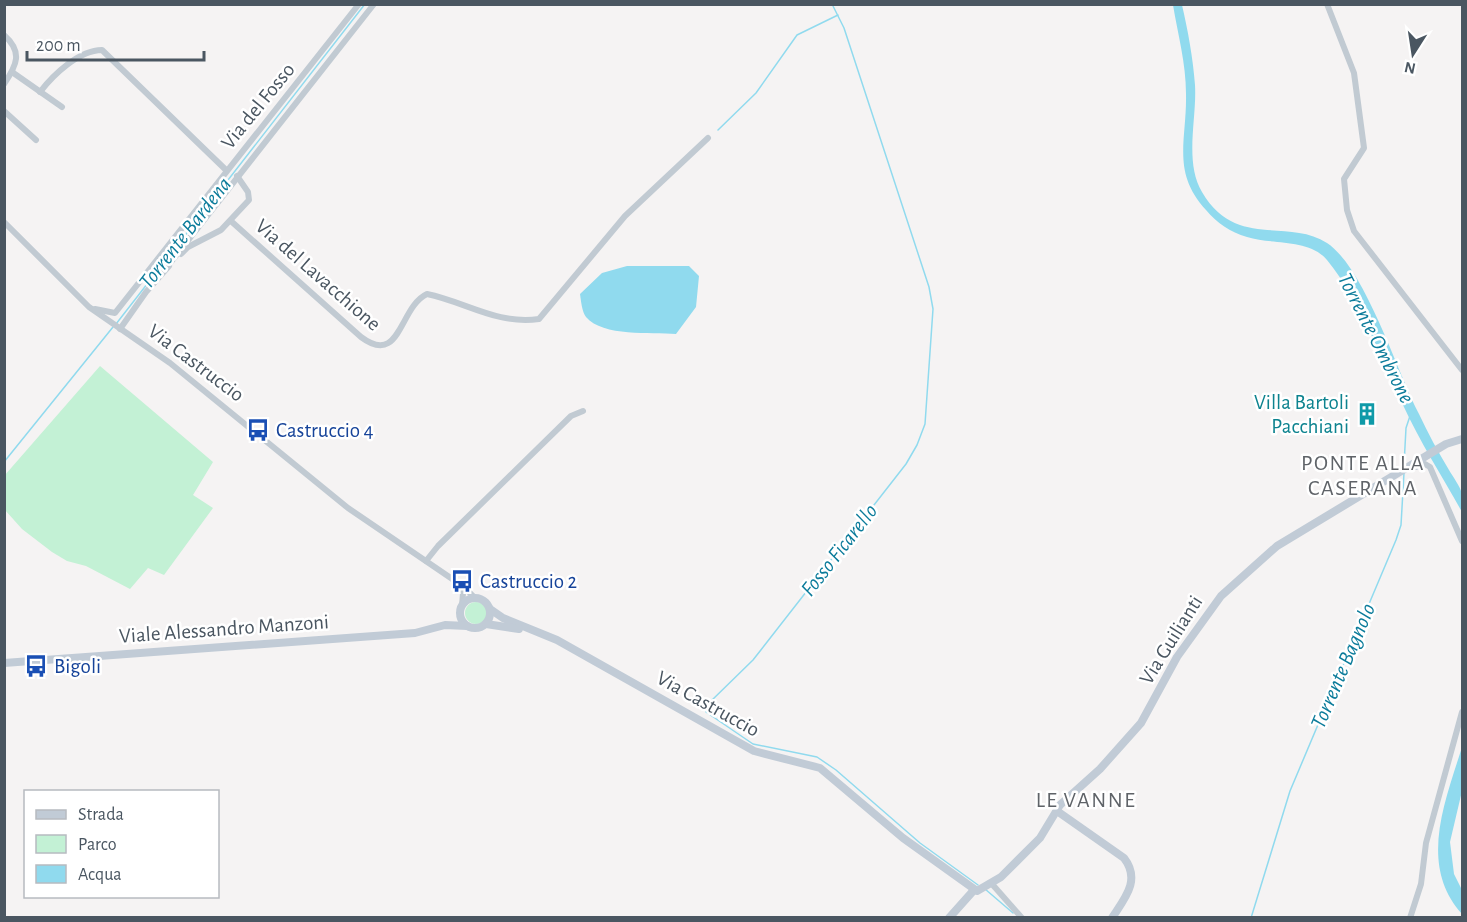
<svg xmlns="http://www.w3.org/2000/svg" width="1467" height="922" font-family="'Alegreya Sans',sans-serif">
	<rect width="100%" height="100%" fill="#f5f3f3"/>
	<g fill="#c3f1d5">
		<polygon points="100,366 213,462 193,495 213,508 164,575 148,568 130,589 86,566 67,561 52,552 22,529 5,510 5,475"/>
		<circle cx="476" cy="613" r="11"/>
	</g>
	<g fill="#90daee">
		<path d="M1173,5H1182C1188,31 1193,58 1195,85C1197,119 1184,162 1202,192C1236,250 1287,217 1327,243C1365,268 1397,372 1419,414C1428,433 1438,452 1449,470C1453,477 1460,486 1462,494C1464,499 1462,506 1462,512C1442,476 1420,442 1403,405C1380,357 1361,302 1327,260C1309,238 1272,245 1247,237C1230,232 1217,223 1206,210C1171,172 1187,140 1186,94C1186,63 1178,35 1173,5Z"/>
		<path d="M627,266H689L699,276L696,307L676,334C651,332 603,337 586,317C582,312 581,301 580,294L602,273Z"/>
		<path d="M1462,747V791L1450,842L1454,874L1462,890V914C1418,865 1445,802 1462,747Z"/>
	</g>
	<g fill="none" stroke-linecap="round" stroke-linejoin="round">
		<g stroke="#90daee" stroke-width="1.5">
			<polyline points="832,4 844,28 929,287 933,309 925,424 917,445 906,464 753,660 710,702 706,712 753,744 817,757 836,770 920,843 978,885"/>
			<polyline points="718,130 756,93 797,35 838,15"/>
			<polyline points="116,324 365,4"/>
			<polyline points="4,462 113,327"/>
			<polyline points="1404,465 1406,428 1410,416"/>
			<polyline points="985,889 1013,913"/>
			<polyline points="1251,918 1290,791 1396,540 1401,525 1404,473"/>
		</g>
		<g stroke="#c1cad2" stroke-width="6">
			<polyline points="1327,4 1354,73 1364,148 1344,179 1347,210 1354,231 1462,370"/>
			<path d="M4,35C23,52 17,65 4,84"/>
			<polyline points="12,72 62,107"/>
			<path d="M40,92C53,75 79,50 102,50L226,170"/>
			<polyline points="4,111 36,140"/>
			<polyline points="4,222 89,307 170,363 348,508 464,587 475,598"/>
			<path d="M232,222L361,337C401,367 399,307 427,294C466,302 497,325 539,319L625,216L708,138"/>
			<polyline points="181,254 188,247 221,230 249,200 248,192 237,176"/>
			<polyline points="167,267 374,4"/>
			<polyline points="95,309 115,313 359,4"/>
			<polyline points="120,329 146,292 169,266"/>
			<polyline points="1412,465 1416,467 1425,464 1430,467 1462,541"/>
			<polyline points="426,561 438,546 571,416 583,411"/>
			<polyline points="457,585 463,593 462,606"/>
			<polyline points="992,884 1022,918"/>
			<polyline points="1410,918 1421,884 1426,843 1462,712"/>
		</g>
		<g stroke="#c1cbd6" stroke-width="8">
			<circle cx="475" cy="613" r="15"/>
			<polyline points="490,609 503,618 557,640 754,751 820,768 903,838 977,891 1001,877 1040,838 1060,805 1100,769 1141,723 1177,657 1221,596 1277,546 1446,444 1462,439"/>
			<polyline points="486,624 519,629"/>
			<polyline points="4,663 415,633 445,625 467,626"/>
			<path d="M1057,811L1124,858C1141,880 1125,898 1112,918"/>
			<polyline points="949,918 974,890"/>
		</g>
	</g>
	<defs>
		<g id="building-bare" transform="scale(1.8)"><path d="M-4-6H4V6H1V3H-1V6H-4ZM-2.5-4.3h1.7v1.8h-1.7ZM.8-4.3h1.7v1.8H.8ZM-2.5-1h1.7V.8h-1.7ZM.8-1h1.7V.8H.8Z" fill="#0f9aa8" stroke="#fff" stroke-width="2.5" paint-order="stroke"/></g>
		<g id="bus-bare" transform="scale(1.8)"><path d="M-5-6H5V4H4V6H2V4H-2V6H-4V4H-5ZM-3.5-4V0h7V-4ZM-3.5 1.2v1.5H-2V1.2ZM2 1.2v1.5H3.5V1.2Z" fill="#1a4fb4" stroke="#fff" stroke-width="2.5" paint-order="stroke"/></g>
	</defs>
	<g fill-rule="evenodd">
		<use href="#building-bare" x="1367" y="414"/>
		<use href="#bus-bare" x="258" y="430"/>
		<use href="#bus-bare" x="462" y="581"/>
		<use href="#bus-bare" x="36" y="666"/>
	</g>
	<g text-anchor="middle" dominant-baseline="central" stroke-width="5" stroke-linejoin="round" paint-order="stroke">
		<g font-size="21" fill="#4a5661" stroke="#fff">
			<text transform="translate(258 106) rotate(-51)">Via del Fosso</text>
			<text transform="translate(318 275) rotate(41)">Via del Lavacchione</text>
			<text transform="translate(196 363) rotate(37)">Via Castruccio</text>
			<text transform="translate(224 629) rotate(-4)">Viale Alessandro Manzoni</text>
			<text transform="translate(1171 640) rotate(-58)">Via Guilianti</text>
			<text transform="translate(708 704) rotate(29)">Via Castruccio</text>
		</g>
		<g font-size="21" fill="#0d838f" stroke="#fff" text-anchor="end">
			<text x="1349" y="402">Villa Bartoli<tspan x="1349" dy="24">Pacchiani</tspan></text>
		</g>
		<g font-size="21" fill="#164399" stroke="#fff" text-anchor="start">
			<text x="276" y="430">Castruccio 4</text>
			<text x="480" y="581">Castruccio 2</text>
			<text x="54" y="666">Bigoli</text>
		</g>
		<g font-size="22" font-style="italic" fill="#0c7c9b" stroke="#fff">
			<text transform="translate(185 233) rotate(-52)">Torrente Bardena</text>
			<text transform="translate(1376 338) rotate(63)">Torrente Ombrone</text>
			<text transform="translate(839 550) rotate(-52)">Fosso Ficarello</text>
			<text transform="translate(1343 666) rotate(-67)">Torrente Bagnolo</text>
		</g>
		<g font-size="22" letter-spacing="1.5" fill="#5f6368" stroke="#fff">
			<text x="1363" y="463">PONTE ALLA<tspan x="1363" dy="25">CASERANA</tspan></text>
			<text x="1086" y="800">LE VANNE</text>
		</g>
	</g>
	<rect width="1467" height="922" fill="none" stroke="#4a5661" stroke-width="12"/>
	<rect x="24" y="790" width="195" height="108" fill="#ffffff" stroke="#b7bbc0" stroke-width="1.5"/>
	<rect x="36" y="810" width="30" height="9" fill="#c1cbd6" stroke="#b7bbc0" stroke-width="1.5"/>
	<text x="78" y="820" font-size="18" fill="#4a5661">Strada</text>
	<rect x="36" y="835" width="30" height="18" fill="#c3f1d5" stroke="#b7bbc0" stroke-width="1.5"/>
	<text x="78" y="850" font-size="18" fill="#4a5661">Parco</text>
	<rect x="36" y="865" width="30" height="18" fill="#90daee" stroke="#b7bbc0" stroke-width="1.5"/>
	<text x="78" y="880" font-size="18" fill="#4a5661">Acqua</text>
	<g transform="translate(1413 54) rotate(192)" stroke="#ffffff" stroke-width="4.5" paint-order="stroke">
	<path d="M0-4.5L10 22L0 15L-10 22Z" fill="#4a5661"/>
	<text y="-9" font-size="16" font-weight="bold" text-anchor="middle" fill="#4a5661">N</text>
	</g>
	<path d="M27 51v9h177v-9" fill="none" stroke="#4a5661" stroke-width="3"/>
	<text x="36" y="51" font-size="18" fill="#4a5661" stroke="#ffffff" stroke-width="4.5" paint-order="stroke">200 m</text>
</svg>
